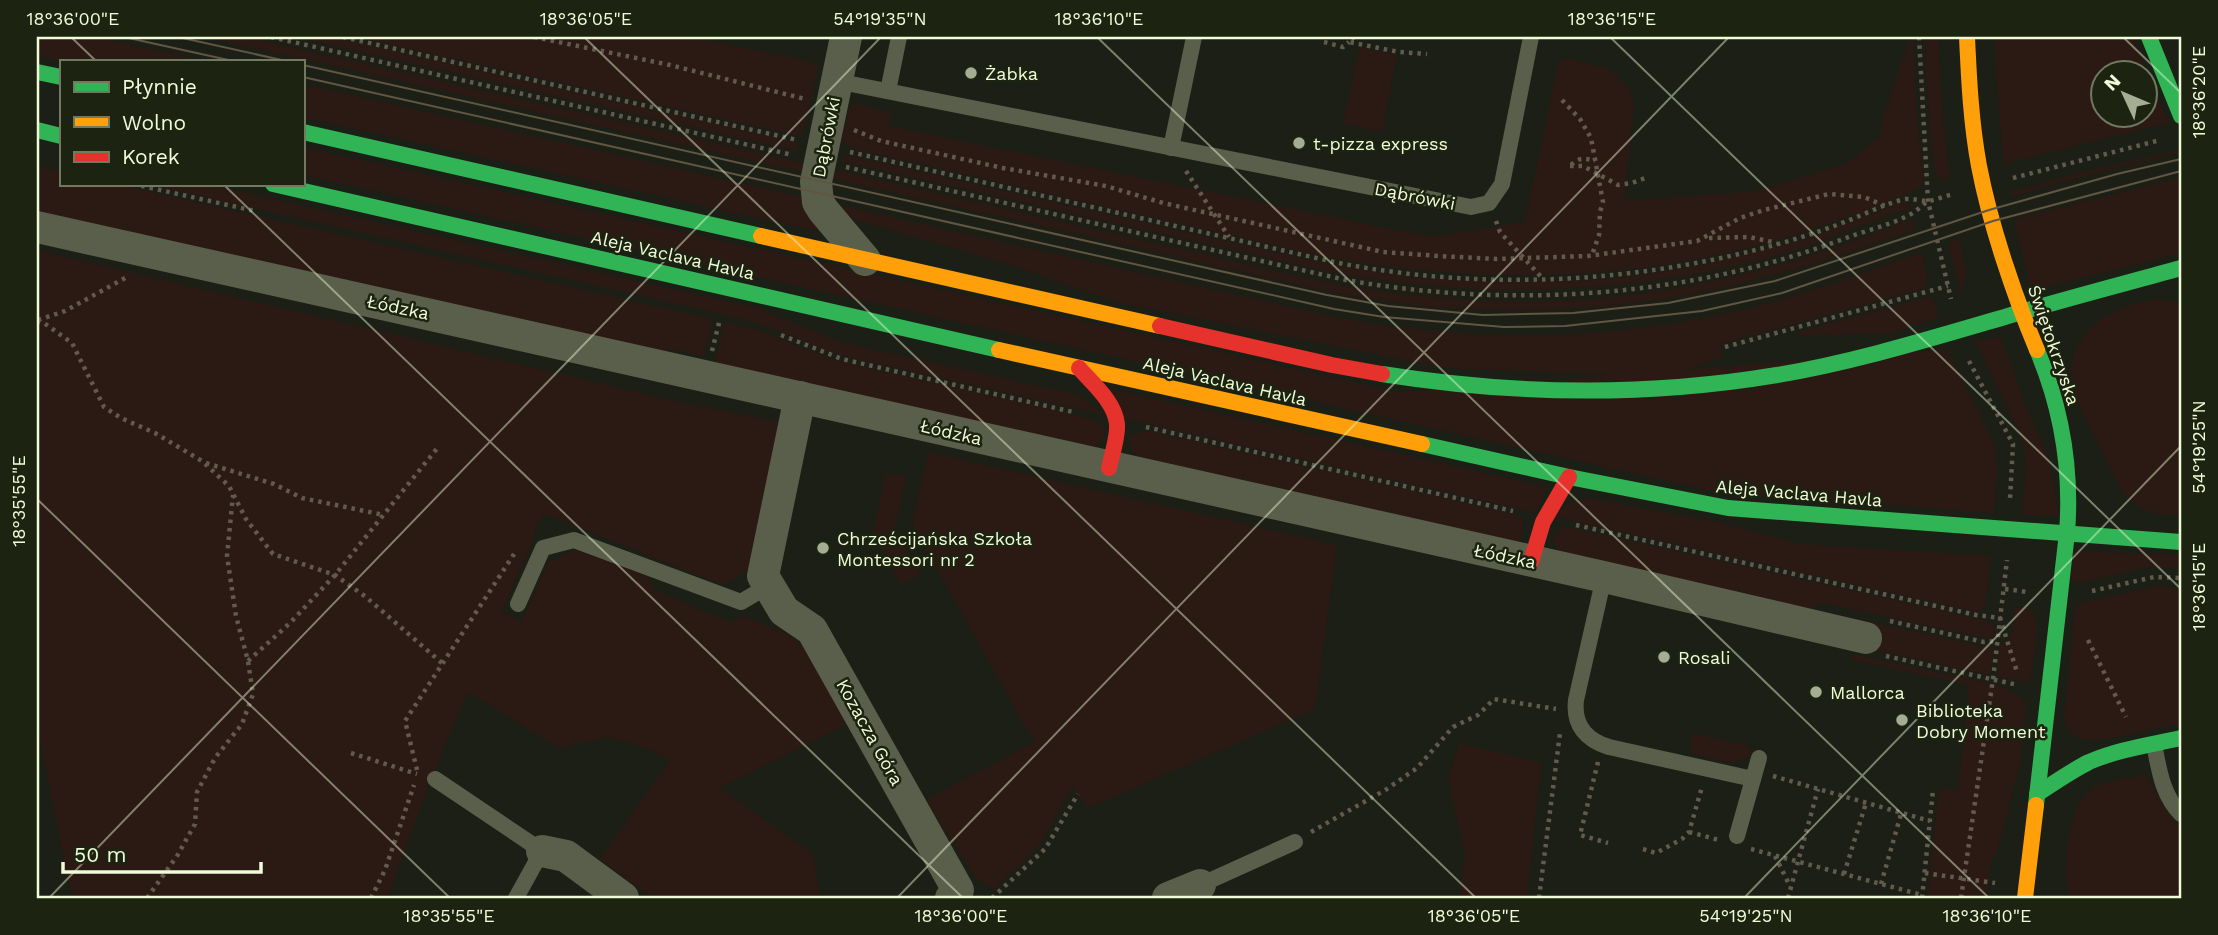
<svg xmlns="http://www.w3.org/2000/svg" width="2218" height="935" font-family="'Work Sans',sans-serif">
	<rect width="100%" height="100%" fill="#1b1f15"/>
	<g fill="#2b1a14" fill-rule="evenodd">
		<polygon points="37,37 96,37 204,61 61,61 37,55"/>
		<polygon points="204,37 246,37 808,164 806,173 802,172"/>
		<polygon points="295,37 332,37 350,41 794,142 797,144 797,151"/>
		<polygon points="355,37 690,37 814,62 817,64 817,71 804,131 799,136"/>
		<path d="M1910,37H1913L1917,120L1924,179L1921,187C1890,203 1855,215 1822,226C1660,282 1494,287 1325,257L854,149L849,146L841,143L849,109L852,105L856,104L891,112L889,126L1431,237L1525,222L1558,63L1566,58L1610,69L1631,92L1634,106L1624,201L1757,191L1848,163L1881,135V123Z"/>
		<path d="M1925,37H1938L1943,122L1950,179C1944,180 1939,180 1936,174C1933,166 1933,155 1932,147C1928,110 1926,73 1925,37Z"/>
		<path d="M1995,37H2132L2169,123L2004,164L1996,76ZM2102,74H2144V116H2102Z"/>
		<polygon points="1359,47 1397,54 1382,132 1343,124"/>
		<polygon points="303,84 808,198 838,236 303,117"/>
		<polygon points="303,147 1398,392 1947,349 1995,445 1997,467 1994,513 1712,491 303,175"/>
		<polygon points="2179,150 2180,153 2077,178 2011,197 2010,192 2078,173"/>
		<path d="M846,155L1332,265L1416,278L1490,282L1585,281L1643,275L1703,265L1810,238L1902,202H1906L1910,209C1864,222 1821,243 1775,256C1629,295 1478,300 1331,272L841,161Z"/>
		<polygon points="37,166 61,171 61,184 116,184 713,319 704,356 669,349 667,356 37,214"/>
		<path d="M827,168C941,194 1055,220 1168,246C1228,259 1287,275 1347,286C1411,297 1476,302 1541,301C1668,300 1790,267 1907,221L1913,219L1915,229C1798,272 1688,304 1562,309C1501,312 1438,309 1377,300C1307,288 1238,271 1169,255C1054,229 940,203 825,177Z"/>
		<polygon points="2181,177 2181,253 2031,291 2014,220"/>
		<polygon points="147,184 207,184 757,308 841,342 1078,395 1105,415 839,355 771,328 743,319"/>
		<path d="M830,203L1326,315C1466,344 1615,342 1754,307C1811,292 1866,272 1921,252L1928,282L1922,289L1720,344L1723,357L1677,372L1642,376L1443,368L1113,301L1005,263L852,219L840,214Z"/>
		<polygon points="1960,238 1966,273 1961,294 1948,243"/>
		<polygon points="37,250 666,399 780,422 749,570 722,585 545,514 533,531 536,533 502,611 522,622 548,562 579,549 648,577 654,590 730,622 741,616 788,634 807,649 848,724 720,788 813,854 820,898 652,898 600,859 670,760 649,749 608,737 559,748 468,692 435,769 387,898 72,898 37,725"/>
		<polygon points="1928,297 1934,302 1938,318 1893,333 1799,336 1798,332"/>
		<path d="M2158,300L2181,302V515C2165,516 2149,514 2135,504C2117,490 2109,465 2099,445C2090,427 2077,407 2073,387C2061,336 2113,302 2158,300Z"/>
		<polygon points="725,322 756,329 834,360 1089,418 1107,430 1099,444 1093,447 714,366"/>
		<polygon points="2001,337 2025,405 2049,459 2059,516 2022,515 2026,461 2022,438 1975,341"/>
		<polygon points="1106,388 1547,487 1536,513 1126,419"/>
		<polygon points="1149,431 1514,514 1524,521 1521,539 1515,543 1144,462 1133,452 1128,435"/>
		<polygon points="928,452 1337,545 1315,709 1088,808 1072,787 1040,845 994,889 977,879 926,800 1036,741 1027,730 912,524"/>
		<polygon points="886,473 907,476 894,530 920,574 901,585 873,532"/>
		<polygon points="1587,498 1714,521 1799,544 1991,556 1985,606 1981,611 1972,611 1556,517 1568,503"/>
		<polygon points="1562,526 1984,620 1993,624 1995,629 1994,638 1984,638 1829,604 1819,603 1813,610 1559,554 1553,538"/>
		<polygon points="2074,551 2181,555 2181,569 2148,567 2084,582 2070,582"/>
		<path d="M2155,586L2181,588V724C2165,727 2148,730 2131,734C2109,738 2070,751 2064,718L2075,608L2082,603Z"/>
		<path d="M2014,608C2019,608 2025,607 2030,610C2043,619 2033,661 2031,675L2030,679L2025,682L1997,676L2000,645C2016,638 2013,623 2014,608Z"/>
		<polygon points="1825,612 1981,646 1994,646 1990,675 1870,649 1820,614"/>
		<polygon points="1853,654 2001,686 2017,695 2027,704 2019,766 1996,856 1992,856 1986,898 1927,898 1939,789 1958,790 1969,685 1849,659"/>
		<path d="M1693,733L1745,745L1752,752C1738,772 1708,757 1689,752Z"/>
		<polygon points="1459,743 1541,763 1527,898 1459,898 1465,855 1448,780"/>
		<path d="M2142,775L2149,780L2165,809L2181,827V898L2070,897C2062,870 2067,804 2093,788C2107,780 2126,779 2142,775Z"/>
	</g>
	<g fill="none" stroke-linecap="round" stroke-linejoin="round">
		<g stroke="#625a4c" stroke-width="4.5" stroke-dasharray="3.5 5" stroke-linecap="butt">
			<polyline points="271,37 793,155"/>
			<polyline points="343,37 797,140"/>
			<polyline points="534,37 670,65 805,99"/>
			<polyline points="1354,37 1349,42 1399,52 1427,54"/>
			<polyline points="1919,37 1928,201 1951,299"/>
			<polyline points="1324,42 1343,47 1349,42"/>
			<polyline points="1562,100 1580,119 1591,138 1603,202 1600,212 1599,235 1592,255"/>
			<polyline points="854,130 881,141 1003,168 1106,186 1163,203 1383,252 1439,256 1497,259 1588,256 1697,241 1740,218 1764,210 1829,194 1864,197 1885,206"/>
			<path d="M850,152L1334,262C1478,291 1629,284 1771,246C1797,239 1822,231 1847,221C1865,214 1883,205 1901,200C1910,197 1919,201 1928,201C1936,200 1945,196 1953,194"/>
			<path d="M1571,165C1580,157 1584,158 1595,161"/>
			<polyline points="1570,166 1583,166 1618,185 1632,183 1648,177"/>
			<path d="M846,167L1346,280C1511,309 1688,298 1846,238C1867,230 1891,225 1911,214C1917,211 1922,205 1928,201"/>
			<polyline points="1186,171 1229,237"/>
			<polyline points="2013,178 2160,140"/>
			<polyline points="133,184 255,211"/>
			<polyline points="1496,221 1500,232 1543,279"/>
			<polyline points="1709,238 1749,237 1777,243"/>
			<polyline points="38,320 65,311 127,277"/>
			<polyline points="37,321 44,323 72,343 104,407 121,418 155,433 202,461 229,486 246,519 273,554 335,575 366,597 443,664"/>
			<polyline points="781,335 842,359 1073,412"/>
			<polyline points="1725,347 1948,286"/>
			<polyline points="712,351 720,319"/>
			<polyline points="1969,361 2013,444 2010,499"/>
			<polyline points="1146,427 1513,511"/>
			<polyline points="206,463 274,484 302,498 384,515"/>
			<polyline points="1576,525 1976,615 2000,618 2017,672"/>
			<polyline points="2005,589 2028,592"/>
			<polyline points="2092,591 2154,577 2181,578"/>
			<polyline points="1890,621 1984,642 1998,641"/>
			<polyline points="2088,640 2126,717"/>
			<polyline points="1886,656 2018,685"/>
			<polyline points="248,661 290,623 335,575 439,446"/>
			<polyline points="351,753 417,774"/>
			<polyline points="1598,762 1580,835 1608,843"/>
			<polyline points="417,770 405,721 516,551"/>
			<polyline points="1773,776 1930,821"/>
			<polyline points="1311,832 1387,789 1417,768 1453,727 1478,715 1494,699 1556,709"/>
			<polyline points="1689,832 1719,840"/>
			<polyline points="1643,849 1656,853 1682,839 1689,832 1702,787"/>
			<polyline points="1751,849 1922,895"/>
			<polyline points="1775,856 1790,886"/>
			<polyline points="1925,873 1995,883"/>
			<polyline points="1844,874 1866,803"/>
			<polyline points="1881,884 1901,814"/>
			<polyline points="147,898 177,856 195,824 197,792 215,758 242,724 253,694 248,661 236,616 227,556 233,495"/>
			<polyline points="371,898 385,870 414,785"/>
			<polyline points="992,898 1045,849 1078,794"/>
			<polyline points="1539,898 1560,733"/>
			<polyline points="1788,898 1818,789"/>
			<polyline points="1922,898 1933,790"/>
			<polyline points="1961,898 1993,679 2007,560"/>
		</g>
		<g stroke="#5a5f4b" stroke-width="16">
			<polyline points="836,81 1471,207 1489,203 1502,184 1531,37"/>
			<polyline points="888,91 899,37"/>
			<polyline points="1171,148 1194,37"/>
			<path d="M1604,577L1576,700C1573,725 1586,740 1609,747L1753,779"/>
			<polyline points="518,604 543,548 574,540 741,602 768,586"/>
			<path d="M2154,744C2159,769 2162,795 2181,814"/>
			<polyline points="435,779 542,851 516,898"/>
			<polyline points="1737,836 1759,758"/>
			<polyline points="1202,890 1200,885 1295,842"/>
		</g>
		<g stroke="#5a5f4b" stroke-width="32">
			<polyline points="846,37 816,182 818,202 823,210 865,260"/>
			<polyline points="37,227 1604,577 1866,638"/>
			<polyline points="800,397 763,576 784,611 812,630 958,890 951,898"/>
			<polyline points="542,851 566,856 623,898"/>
			<polyline points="1168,898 1200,885"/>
		</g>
		<g stroke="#30b455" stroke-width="16">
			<polyline points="2149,37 2181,116"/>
			<polyline points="37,72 61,77"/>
			<polyline points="37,130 61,136"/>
			<polyline points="303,132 761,236"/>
			<polyline points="273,184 999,350"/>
			<path d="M1382,374C1514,395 1645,397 1777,375C1855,362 1932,338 2008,316C2065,299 2123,284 2181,268"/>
			<polyline points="1422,444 1569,477 1728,508 2181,542"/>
			<path d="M2037,794C2054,783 2071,771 2089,762C2119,749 2150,745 2181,738"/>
			<path d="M2036,805L2067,533C2072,469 2062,409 2037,350"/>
		</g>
		<g stroke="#ff9f0a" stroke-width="16">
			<path d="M1967,37C1969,80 1971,123 1979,166C1990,224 2014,295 2037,350"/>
			<polyline points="761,236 1160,326"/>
			<polyline points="999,350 1422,444"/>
			<polyline points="2025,898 2036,805"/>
		</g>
		<g stroke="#e5322d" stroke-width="16">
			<polyline points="1160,326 1332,365 1382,374"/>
			<path d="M1079,368C1092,383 1115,402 1117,424C1118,437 1112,454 1109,468"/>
			<polyline points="1531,562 1543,522 1569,477"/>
		</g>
		<g stroke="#615543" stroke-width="2">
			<polyline points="124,37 233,61"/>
			<polyline points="178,37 286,61"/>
			<polyline points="303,65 1327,295 1388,306 1483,315 1573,313 1668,303 1775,281 1989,210 2117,174 2181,159"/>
			<polyline points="303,77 1334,309 1384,317 1504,327 1565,326 1702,311 1782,293 1993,221 2181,171"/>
		</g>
	</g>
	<path fill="none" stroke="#f0fbd7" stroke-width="2" stroke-opacity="0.45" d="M71,37L96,61M584,37L1476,898M1097,37L1989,898M1610,37L2181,589M2123,37L2181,93M223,184L963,898M37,499L450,898M49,898L881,37M897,898L1729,37M1744,898L2181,446"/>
	<g fill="#a5ae93" stroke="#1c2311" stroke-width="2.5">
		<circle cx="971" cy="73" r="7"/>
		<circle cx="1299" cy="143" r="7"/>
		<circle cx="823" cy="548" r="7"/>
		<circle cx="1664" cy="657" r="7"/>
		<circle cx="1816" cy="692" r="7"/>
		<circle cx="1902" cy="720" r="7"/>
	</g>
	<g text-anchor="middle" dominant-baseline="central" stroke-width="5" stroke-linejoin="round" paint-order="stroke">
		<g font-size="18" fill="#f0fbd7" stroke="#1c2311" text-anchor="start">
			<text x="985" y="73">Żabka</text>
			<text x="1313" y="143">t-pizza express</text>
			<text x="837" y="538">Chrześcijańska Szkoła<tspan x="837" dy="21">Montessori nr 2</tspan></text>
			<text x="1678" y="657">Rosali</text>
			<text x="1830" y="692">Mallorca</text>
			<text x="1916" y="710">Biblioteka<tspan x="1916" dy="21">Dobry Moment</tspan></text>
		</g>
		<g font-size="18" fill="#f0fbd7" stroke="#1c2311">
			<text transform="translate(826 137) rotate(-79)">Dąbrówki</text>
			<text transform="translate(1415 196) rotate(11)">Dąbrówki</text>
			<text transform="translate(673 255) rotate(13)">Aleja Vaclava Havla</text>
			<text transform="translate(398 307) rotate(12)">Łódzka</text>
			<text transform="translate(2054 345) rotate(71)">Świętokrzyska</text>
			<text transform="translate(1225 381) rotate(13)">Aleja Vaclava Havla</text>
			<text transform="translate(951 432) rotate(13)">Łódzka</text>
			<text transform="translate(1799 493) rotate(5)">Aleja Vaclava Havla</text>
			<text transform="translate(1505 556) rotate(12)">Łódzka</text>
			<text transform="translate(870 732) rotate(61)">Kozacza Góra</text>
		</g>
	</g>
	<rect width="2218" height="935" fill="none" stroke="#1c2311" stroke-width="77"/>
	<rect x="60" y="60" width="245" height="126" fill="#1c2311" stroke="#717960" stroke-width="2"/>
	<rect x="74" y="82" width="35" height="10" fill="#30b455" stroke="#717960" stroke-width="2"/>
	<text x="122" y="94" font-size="21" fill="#f0fbd7">Płynnie</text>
	<rect x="74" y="117" width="35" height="10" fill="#ff9f0a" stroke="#717960" stroke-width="2"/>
	<text x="122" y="130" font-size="21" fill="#f0fbd7">Wolno</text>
	<rect x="74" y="152" width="35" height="10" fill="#e5322d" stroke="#717960" stroke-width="2"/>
	<text x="122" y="164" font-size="21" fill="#f0fbd7">Korek</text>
	<g transform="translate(2124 94) rotate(314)"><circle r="33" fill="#1c2311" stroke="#717960" stroke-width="2"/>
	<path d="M0-5L12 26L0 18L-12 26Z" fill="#a5ae93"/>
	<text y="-10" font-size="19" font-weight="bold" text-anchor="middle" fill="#f0fbd7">N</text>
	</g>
	<path d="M63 862v10h198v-10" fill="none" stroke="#f0fbd7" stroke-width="3.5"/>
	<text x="74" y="862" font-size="21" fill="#f0fbd7" stroke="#1c2311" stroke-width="5" paint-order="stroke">50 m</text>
	<rect x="38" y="38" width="2142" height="859" fill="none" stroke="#f0fbd7" stroke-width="2.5"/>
	<g font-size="18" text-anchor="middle" fill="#f0fbd7">
		<text x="73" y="25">18°36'00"E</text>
		<text x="586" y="25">18°36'05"E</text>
		<text x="880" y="25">54°19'35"N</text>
		<text x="1099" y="25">18°36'10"E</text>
		<text x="1612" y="25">18°36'15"E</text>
		<text transform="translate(2199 92) rotate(-90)" y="6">18°36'20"E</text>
		<text transform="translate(2199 447) rotate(-90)" y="6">54°19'25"N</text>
		<text transform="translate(19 501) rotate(-90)" y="6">18°35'55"E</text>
		<text transform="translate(2199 587) rotate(-90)" y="6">18°36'15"E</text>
		<text x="449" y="922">18°35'55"E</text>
		<text x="961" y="922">18°36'00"E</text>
		<text x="1474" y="922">18°36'05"E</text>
		<text x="1746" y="922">54°19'25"N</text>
		<text x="1987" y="922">18°36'10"E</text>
	</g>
</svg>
